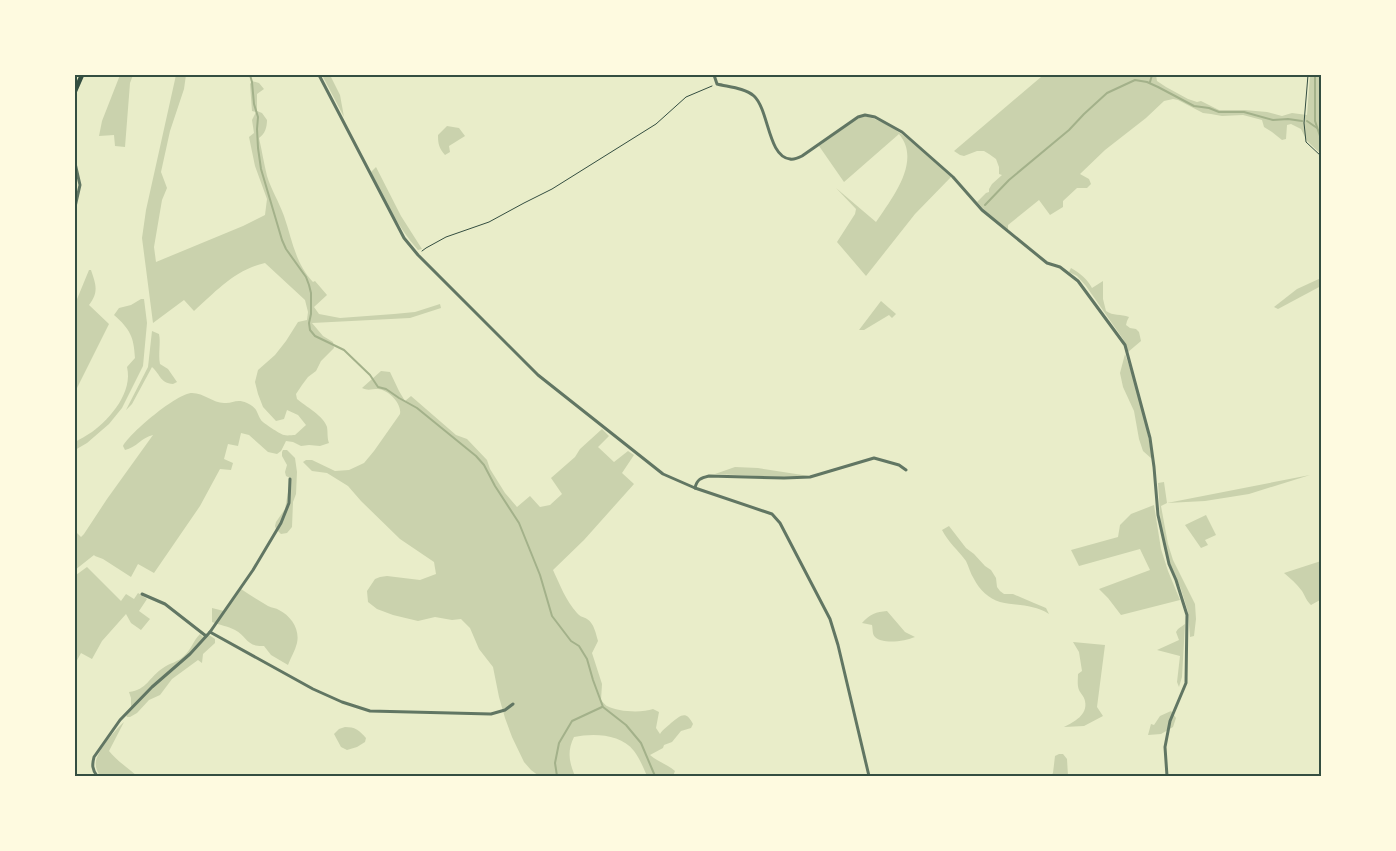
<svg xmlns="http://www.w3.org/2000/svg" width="1396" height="851" font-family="'IBM Plex Sans',sans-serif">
	<rect width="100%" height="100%" fill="#e9edc9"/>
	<g fill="#cad2ad">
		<polygon points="120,75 133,75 130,83 125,147 115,146 114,135 99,136 102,121"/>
		<path d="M176,75H186L184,89L170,131L161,172L167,188L162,200L154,247L156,262L243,226L265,215L267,199L255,166L249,137L254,133L252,120L256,112L252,111L250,84L252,81L259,83L264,89L257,94V111L262,113L267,120C267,127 265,134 259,138C262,151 264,164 267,176C271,189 279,202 284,216C292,239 295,263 313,282L315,281L327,295L314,307L319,314L340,318L394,314L415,312L440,304L441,308L410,318L312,323L323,336L333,342L334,348L321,361L316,371L308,377L302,385L296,394L297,399C305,406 324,416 327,427C328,433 327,438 329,443L320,446L309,445L301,446L293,442L286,441L281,451L277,454L268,452L249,435L241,433L238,446L228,444L224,459L233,463L231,470L220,469L200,506L154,573L138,564L131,577L103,559L95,556L94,555L75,570V531L81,537L84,534L107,499L153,435C142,437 136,448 125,450L123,446C130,433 177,393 192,393C204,393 213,403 224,403C233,404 236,398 247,403C258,408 256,412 261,420C263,423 280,434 284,435C287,436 292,435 295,435L306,425L298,415L287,410L284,419L276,421L263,407L258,394L255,382L258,370L275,355L286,341L298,322L307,320L308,312L305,300L265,263C236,269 215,292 194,311L184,300L153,323L142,238L146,210Z"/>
		<polygon points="322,75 330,75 340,95 344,117"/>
		<polygon points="1039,75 1156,75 1157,81 1166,87 1188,99 1197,102 1201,101 1219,110 1244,110 1267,112 1282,116 1292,113 1307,115 1310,75 1321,75 1321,154 1307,141 1301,129 1291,124 1287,125 1286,139 1282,140 1272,132 1264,127 1262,120 1243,115 1222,116 1211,114 1203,113 1178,100 1173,99 1164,101 1146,118 1105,150 1080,174 1089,179 1091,184 1087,188 1077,188 1063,201 1063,207 1050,215 1039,200 1008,225 1008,230 989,215 977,202 986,193 989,192 989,189 992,184 1002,175 999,174 999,167 996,159 989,154 984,151 977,151 964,156 960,155 954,151 1041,77"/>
		<path d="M864,116C895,122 928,156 951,177L915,214L866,276L837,242L855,214L856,209L836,188L876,222C892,198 922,161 899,134L844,182L819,146L855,120Z"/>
		<path d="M447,126L459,128L465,136L449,146L450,152L445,155C439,148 438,144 438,135Z"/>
		<path d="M376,167L401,216L422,249L418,250C397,226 385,200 371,172Z"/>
		<path d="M1071,268C1080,273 1087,279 1092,288L1103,281V299L1106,311C1113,316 1121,314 1129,317L1127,321L1126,325L1130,328L1136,329L1139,332L1141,341L1128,352L1123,339L1086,286L1077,276L1069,272Z"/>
		<path d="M89,270H91C96,285 99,292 89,305L109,324L75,392V304Z"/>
		<polygon points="1321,278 1321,286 1278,309 1274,307 1297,289"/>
		<path d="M141,299H144L147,323L143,366L122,408L109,424L87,443L75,450V442C80,439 86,436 92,432C111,418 133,392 127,367L135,358C134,337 130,329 114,315L119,308L131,305Z"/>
		<polygon points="881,301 896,314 892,318 889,315 864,330 859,330"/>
		<path d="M152,331L159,334C161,343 158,353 160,364L168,369L177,382L173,384C160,383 161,375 152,367L132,404L126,410L148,367Z"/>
		<path d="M1125,354C1137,388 1147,423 1152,459L1143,451L1139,439L1134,411L1123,387L1120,373Z"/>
		<path d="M381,371L390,372L399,391L405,401L411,396L456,435L467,439L487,460L490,469L505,493L517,507L530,496L540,507L550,505L562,494L551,478L575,457L580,449L602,429L609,436L598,447L614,462L628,451L634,455L622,473L634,484L584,540L553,570C560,585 566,601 577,613C580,617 584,617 587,619C594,623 596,634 598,641L592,653L602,684L601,700C601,700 606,706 607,706C618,712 642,713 653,709L659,712L656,728L660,734C663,729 667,727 671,723C681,715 686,710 693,724L691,728L681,731L672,742L664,745L663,748L650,755C658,762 667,764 675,771L673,776H647C643,767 640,759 634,751C621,734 594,733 574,737C567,751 569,762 575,776H539L531,770L524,762L512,737L505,718L499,697L493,667L479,649L470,628L461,619L452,620L435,617L418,621L393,615L377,609L368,602L367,591L375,579L380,577L387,576L420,580L436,574L434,562L400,539L361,501L348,486L327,473L312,471L303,462L306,460H312L335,471L349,470L364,463L374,451L400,414C402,403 388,390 378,389C371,389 368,391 362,388Z"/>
		<polygon points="283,450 287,450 295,458 297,472 296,494 293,502 292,527 287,533 281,534 276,529 275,526 276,522 285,509 290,481 290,478 286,476 285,472 287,465 282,456 282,452"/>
		<polygon points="735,467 758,468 809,476 780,477 715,474"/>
		<polygon points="1310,475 1249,494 1205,501 1167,503 1161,506 1168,544 1173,560 1195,604 1196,619 1194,636 1190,637 1188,612 1181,589 1169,562 1161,528 1158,483 1164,482 1167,503"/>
		<polygon points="1154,505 1161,549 1168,571 1180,600 1121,615 1108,598 1099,589 1150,570 1140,549 1079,566 1071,550 1118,537 1120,525 1131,514"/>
		<polygon points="1206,515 1216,535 1205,540 1208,545 1201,548 1185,525"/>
		<path d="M949,526L966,548L974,554L985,566L991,570L996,578L997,587L1000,591L1004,594H1013L1034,603L1046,608L1049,614C1033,604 1017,606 1000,602C989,599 979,589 974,579C970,573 969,567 966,561C958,550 948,542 942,530Z"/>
		<path d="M1321,561V597L1320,600L1311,605C1306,600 1305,596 1302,591C1297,584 1290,578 1284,573Z"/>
		<polygon points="87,567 121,601 126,594 134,599 138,593 147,599 139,611 150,619 141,630 131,623 126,614 102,641 92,659 81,653 75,664 75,574 76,575"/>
		<path d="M241,589C250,595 259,601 268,606C272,608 276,608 279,610C291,616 300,629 297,643C295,651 291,657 288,665L271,655L264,646C246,647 247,636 235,630C228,626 219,625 212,622V608L224,611Z"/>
		<path d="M887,611L905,632L915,637C905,641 884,645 875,637C872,634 873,629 872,625L862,623C870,614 876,612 887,611Z"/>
		<polygon points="1185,624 1182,677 1179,687 1177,682 1180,656 1157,650 1179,640 1176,632 1178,629"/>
		<path d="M206,633L215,639V643L203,654L202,663L198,660L172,679L160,695L149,700L137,713L130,717H127L126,715L131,709V698L129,692C147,690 149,677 163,668C170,663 178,662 184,656C191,650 193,641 200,634L203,637Z"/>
		<path d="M1073,642L1105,645L1097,707L1103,716L1084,726L1064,727C1074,722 1088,715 1085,701C1084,696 1081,694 1079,690C1077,685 1078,679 1078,674L1082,671L1079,652Z"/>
		<polygon points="1171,711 1176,718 1173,727 1161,734 1148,735 1151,724 1154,725 1160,716"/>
		<path d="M124,722L109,751C117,761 128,768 137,776H100C97,771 95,767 96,761C98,750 116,729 124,722Z"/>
		<path d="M345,727C355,727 359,730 366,738L365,742L357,747L347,750L341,747L334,734L339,729Z"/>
		<polygon points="1059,754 1063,754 1067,759 1068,776 1051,776 1053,773 1055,756"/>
	</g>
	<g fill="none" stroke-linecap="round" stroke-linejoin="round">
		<g stroke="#a3b18a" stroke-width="2">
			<polyline points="250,75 252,82 254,104 258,117 257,129 258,148 261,169 282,240 286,249 306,277 309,285 311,293 311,314 309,323 310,330 315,336 344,350 370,375 378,387 386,389 399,398 417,408 476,456 484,465 495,486 519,523 540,575 552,616 571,641 579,646 587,659 593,680 603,707 626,725 641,743 655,776"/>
			<polyline points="1315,75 1315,121 1321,139"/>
			<polyline points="1150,82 1152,75"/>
			<polyline points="1307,121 1317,128"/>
			<polyline points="985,205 1009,180 1069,130 1084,114 1107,93 1135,80 1147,82 1158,87 1194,106 1209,108 1219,112 1244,112 1273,120 1288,119 1302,121"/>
			<polyline points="557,776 555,763 559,743 572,721 602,707"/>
		</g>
		<g stroke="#344e41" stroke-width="1">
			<polyline points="1308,75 1304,123 1306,142 1321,156"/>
			<polyline points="422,251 426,248 446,237 489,222 524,203 552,189 656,124 686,97 712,86"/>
		</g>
		<g stroke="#617663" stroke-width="3">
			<polyline points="319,75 404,238 418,255 538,375 663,474 695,488 772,514 780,523 830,619 838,645 869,776"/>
			<path d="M714,75L717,84C729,87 745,88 754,96C769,110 768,157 790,159C794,160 798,158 802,156L858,117L865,115L875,117L902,132L953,177L982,210L1047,263L1060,267L1078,281L1125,345L1150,438L1154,467L1158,515L1169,564L1176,580L1187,615L1186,683L1170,721L1165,747L1167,776"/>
			<polyline points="75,163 80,185 75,207"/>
			<path d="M695,488C697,479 701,478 709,476L784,478L810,477L874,458L899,465L906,470"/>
			<polyline points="142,594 165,604 206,636"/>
			<polyline points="210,632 313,689 342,702 370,711 491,714 505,710 513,704"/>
			<path d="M97,776C92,769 92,765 94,757L120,720L152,687L190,654L210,632L253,570L281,523L289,503L290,479"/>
		</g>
		<polyline stroke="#344e41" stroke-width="4.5" points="75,91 82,75"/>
	</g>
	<rect width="1396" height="851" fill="none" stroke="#fefae0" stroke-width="152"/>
	<rect x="76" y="76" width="1244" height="699" fill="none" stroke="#344e41" stroke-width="2"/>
</svg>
